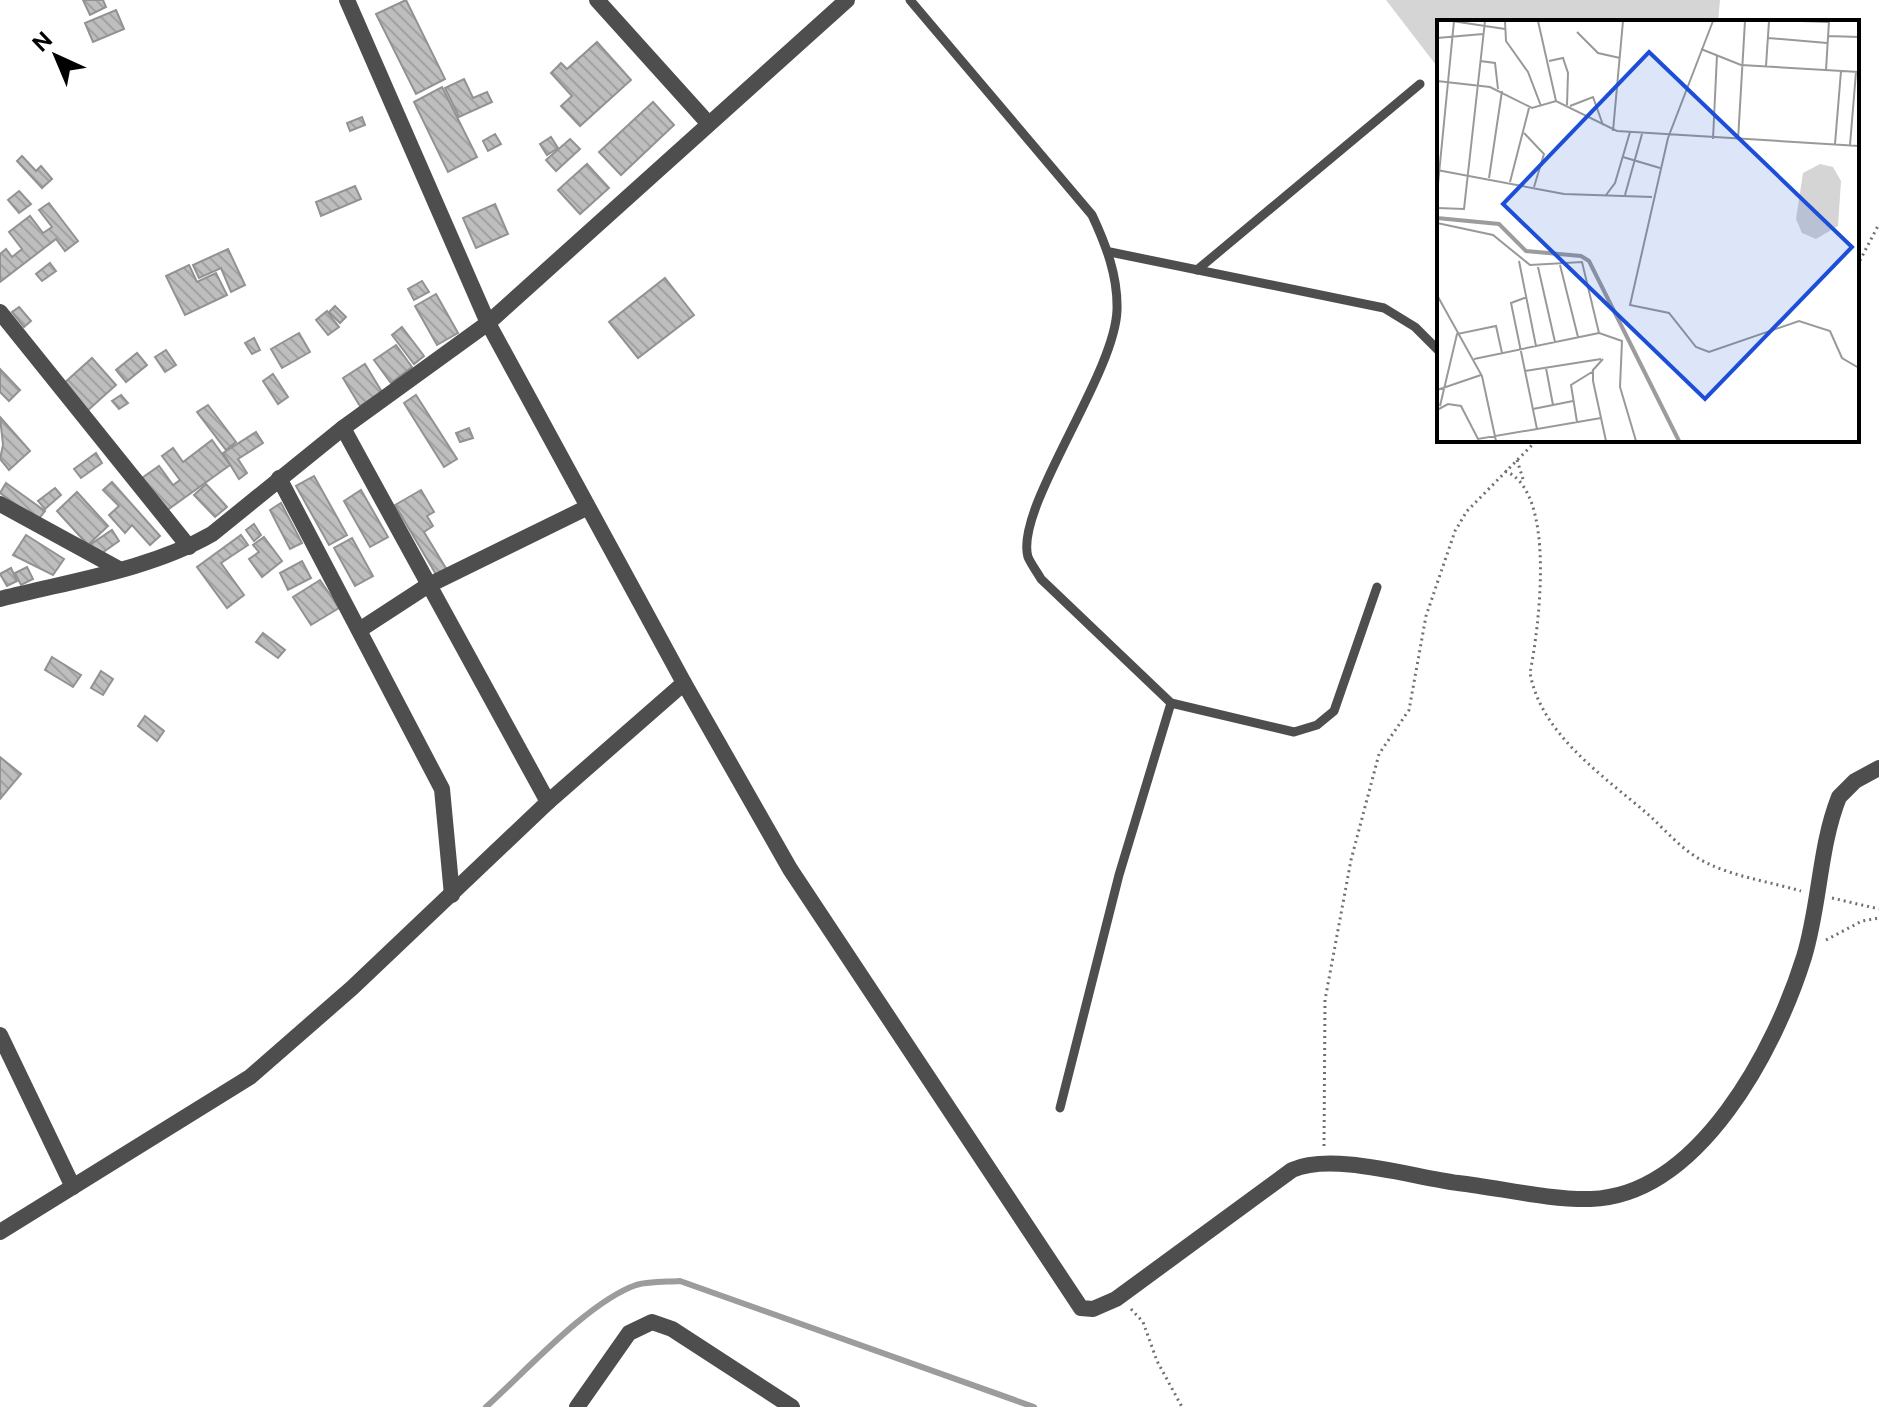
<svg xmlns="http://www.w3.org/2000/svg" width="1879" height="1407" font-family="'Public Sans',sans-serif">
	<defs>
		<pattern id="building-back-hatch" width="6" height="6" patternUnits="userSpaceOnUse" patternTransform="scale(2)"><rect width="6" height="6" fill="#bebebe"/><path d="M-1 5l2 2M0 0l6 6M5-1l2 2" fill="none" stroke="#a2a2a2"/></pattern>
	</defs>
	<rect width="100%" height="100%" fill="#fff"/>
	<polygon fill="#d5d5d5" points="1386,0 1720,0 1718,22 1439,22 1439,69"/>
	<g fill="none" stroke-linecap="round" stroke-linejoin="round">
		<path stroke="#9c9c9c" stroke-width="6" d="M486,1407C525,1372 588,1302 636,1285C650,1281 665,1282 680,1281L1034,1407"/>
	</g>
	<g fill="url(#building-back-hatch)" stroke="#929292" stroke-width="2">
		<polygon points="83,0 103,0 106,7 90,15"/>
		<polygon points="406,0 445,79 416,94 376,14"/>
		<polygon points="116,10 124,29 93,42 85,23"/>
		<polygon points="597,42 631,80 580,126 561,106 572,96 551,73 561,63 567,69"/>
		<polygon points="464,79 473,98 487,92 492,102 459,117 445,88"/>
		<polygon points="442,87 477,157 448,172 414,102"/>
		<polygon points="653,102 674,125 621,175 599,152"/>
		<polygon points="362,117 365,125 350,131 347,123"/>
		<polygon points="495,134 501,144 488,151 483,141"/>
		<polygon points="551,137 558,148 547,155 540,144"/>
		<polygon points="570,139 580,149 556,171 546,160"/>
		<polygon points="22,156 36,171 41,166 52,179 42,188 17,161"/>
		<polygon points="587,164 609,188 580,214 558,190"/>
		<polygon points="355,186 361,199 321,216 316,202"/>
		<polygon points="19,191 31,204 19,213 8,200"/>
		<polygon points="49,203 78,241 65,251 56,239 0,282 0,254 6,249 12,257 22,249 9,232 30,216 43,233 52,227 39,210"/>
		<polygon points="495,204 508,234 476,248 463,218"/>
		<polygon points="228,249 245,285 231,292 221,268 199,278 193,265"/>
		<polygon points="50,263 56,271 42,281 36,274"/>
		<polygon points="189,265 197,282 216,273 227,295 185,315 166,276"/>
		<polygon points="665,278 694,315 638,358 609,322"/>
		<polygon points="422,281 429,292 414,300 408,289"/>
		<polygon points="436,294 458,333 437,345 415,306"/>
		<polygon points="335,306 346,317 340,323 329,312"/>
		<polygon points="19,307 31,321 24,327 12,312"/>
		<polygon points="327,311 339,327 328,335 316,320"/>
		<polygon points="402,327 424,356 414,364 392,335"/>
		<polygon points="299,333 310,352 282,368 271,349"/>
		<polygon points="254,338 260,350 252,354 245,343"/>
		<polygon points="396,345 412,367 391,383 374,360"/>
		<polygon points="166,350 176,365 165,372 155,357"/>
		<polygon points="137,353 147,365 126,382 116,370"/>
		<polygon points="92,358 116,385 87,411 63,384"/>
		<polygon points="365,364 382,392 360,406 343,378"/>
		<polygon points="0,369 20,390 9,401 0,392"/>
		<polygon points="273,374 288,397 278,404 263,381"/>
		<polygon points="121,395 128,403 119,409 112,401"/>
		<polygon points="416,395 457,459 444,467 404,403"/>
		<polygon points="208,405 236,442 226,450 197,412"/>
		<polygon points="0,417 30,451 9,470 0,459 3,445"/>
		<polygon points="469,428 473,438 460,442 456,433"/>
		<polygon points="256,432 263,443 238,459 247,473 239,479 223,453"/>
		<polygon points="212,440 230,465 166,511 142,478 159,466 173,485 180,480 162,456 173,448 183,462"/>
		<polygon points="96,453 102,463 81,478 74,469"/>
		<polygon points="314,476 347,535 329,545 296,486"/>
		<polygon points="112,482 160,536 150,545 132,525 125,533 109,515 119,506 103,490"/>
		<polygon points="6,483 45,511 38,520 0,493"/>
		<polygon points="206,484 227,507 215,517 194,495"/>
		<polygon points="55,488 61,495 45,509 38,501"/>
		<polygon points="361,490 388,537 370,547 344,501"/>
		<polygon points="421,490 434,512 427,516 433,526 424,532 447,570 437,576 395,505"/>
		<polygon points="77,492 108,526 88,545 57,511"/>
		<polygon points="281,503 302,543 290,549 270,510"/>
		<polygon points="254,524 261,535 254,541 246,530"/>
		<polygon points="112,530 119,541 99,555 91,544"/>
		<polygon points="26,535 64,559 53,575 13,555"/>
		<polygon points="241,535 248,545 221,563 244,595 227,608 197,567"/>
		<polygon points="264,537 282,561 262,577 249,559 259,552 253,545"/>
		<polygon points="352,538 373,576 355,586 334,548"/>
		<polygon points="302,561 311,578 288,590 280,573"/>
		<polygon points="27,567 33,579 21,585 15,573"/>
		<polygon points="11,568 17,581 7,586 0,574"/>
		<polygon points="320,580 339,608 311,625 293,597"/>
		<polygon points="263,633 285,650 278,658 256,642"/>
		<polygon points="52,657 81,675 73,687 45,670"/>
		<polygon points="101,671 113,679 103,695 91,688"/>
		<polygon points="145,716 164,731 157,741 138,726"/>
		<polygon points="0,757 21,774 0,799"/>
	</g>
	<g fill="none" stroke-linecap="round" stroke-linejoin="round">
		<g stroke="#707070" stroke-width="3" stroke-dasharray="2 4" stroke-linecap="butt">
			<polyline points="1857,266 1879,224"/>
			<polyline points="1517,460 1523,479"/>
			<path d="M1505,471C1557,491 1539,627 1530,673C1541,735 1605,777 1650,816C1667,832 1685,853 1707,863C1735,877 1771,882 1801,891"/>
			<polyline points="1832,898 1879,909"/>
			<polyline points="1826,940 1862,921 1879,918"/>
			<polyline points="1324,1146 1325,1000 1351,860 1379,754 1409,710 1426,616 1455,531 1467,511 1537,440"/>
			<polyline points="1131,1309 1143,1322 1157,1361 1182,1407"/>
		</g>
		<g stroke="#4e4e4e" stroke-width="9">
			<path d="M910,0L1092,215C1106,245 1118,276 1117,310C1115,375 1014,509 1028,557C1031,564 1037,572 1041,579L1171,703L1294,732L1317,725L1334,711L1377,587"/>
			<polyline points="1110,252 1384,308 1415,327 1439,351"/>
			<polyline points="1197,270 1420,84"/>
			<polyline points="1060,1108 1119,875 1171,703"/>
		</g>
		<g stroke="#4e4e4e" stroke-width="16">
			<path d="M347,0L488,323L684,683L790,869L1081,1308L1093,1309L1116,1299L1292,1170C1333,1152 1412,1177 1458,1183C1501,1188 1548,1200 1591,1199C1700,1195 1776,1047 1804,957C1820,905 1819,847 1839,797L1855,781L1879,768"/>
			<polyline points="597,0 708,123"/>
			<polyline points="0,312 189,547"/>
			<polyline points="343,428 548,802"/>
			<polyline points="279,478 442,789 452,895"/>
			<polyline points="0,504 119,569"/>
			<path d="M0,599C70,581 149,570 212,534L343,428L488,323L847,0"/>
			<polyline points="361,629 427,586 586,508"/>
			<polyline points="0,1035 73,1187"/>
			<polyline points="0,1232 250,1077 352,988 548,802 684,683"/>
			<polyline points="577,1407 629,1333 652,1322 672,1329 792,1407"/>
		</g>
	</g>
	<g transform="translate(1437 20)">
		<rect width="422" height="422" fill="#fff"/>
		<path d="M383,144L396,147L404,161L401,206L379,219L365,213L359,199L366,153Z" fill="#d5d5d5"/>
		<path fill="none" stroke="#9c9c9c" stroke-width="4" d="M0,198L62,204L89,231L144,236L152,241L242,421"/>
		<path fill="none" stroke="#999" stroke-width="2" d="M15,1L68,9M68,1L69,21L91,52L104,86M101,1L119,81M276,1L231,118L193,285L232,293L259,327L272,332L362,301L393,311L405,338L422,348M365,1L391,2M140,12L161,33L183,38M391,16L422,17M0,18L46,14M331,18L390,23M264,29L304,45L422,52M43,41L58,43L61,69M112,41L126,38L131,53L130,85M329,46L332,1M389,50L392,1M0,61L53,67L95,88L119,81L180,111L422,126M133,86L156,77L166,105M176,111L186,1M87,113L107,134L97,167M276,119L280,35M301,120L308,1M398,124L404,51M413,125L419,52M186,137L223,148M0,150L127,174L215,177M52,158L65,71M73,162L92,88M0,174L17,1M169,175L178,163L193,112M188,175L205,114M0,188L27,189L48,1M0,203L56,215L93,245L145,242L162,313L185,321L183,367L199,421M82,241L99,326M123,245L141,317M101,247L118,322M0,275L45,356L59,421M90,277L74,283L100,409M37,339L162,313M166,339L156,350V361L169,421M109,348L116,385M88,351L164,339M0,370L44,355M3,386L20,314L59,306L65,333M96,389L136,381M0,390L11,384L24,386L41,419L164,398M140,402L134,365L155,352"/>
		<path fill="#1d4ed8" fill-opacity="0.15" stroke="#1d4ed8" stroke-width="4" d="M212,32L415,227L268,379L66,184Z"/>
		<rect width="422" height="422" fill="none" stroke="#000" stroke-width="4"/>
	</g>
	<g transform="translate(56 56) rotate(316)" stroke="#ffffff" stroke-width="6" paint-order="stroke">
	<path d="M0-6L14 30L0 20L-14 30Z" fill="#000000"/>
	<text y="-12" font-size="22" font-weight="bold" text-anchor="middle" fill="#000000">N</text>
	</g>
</svg>
